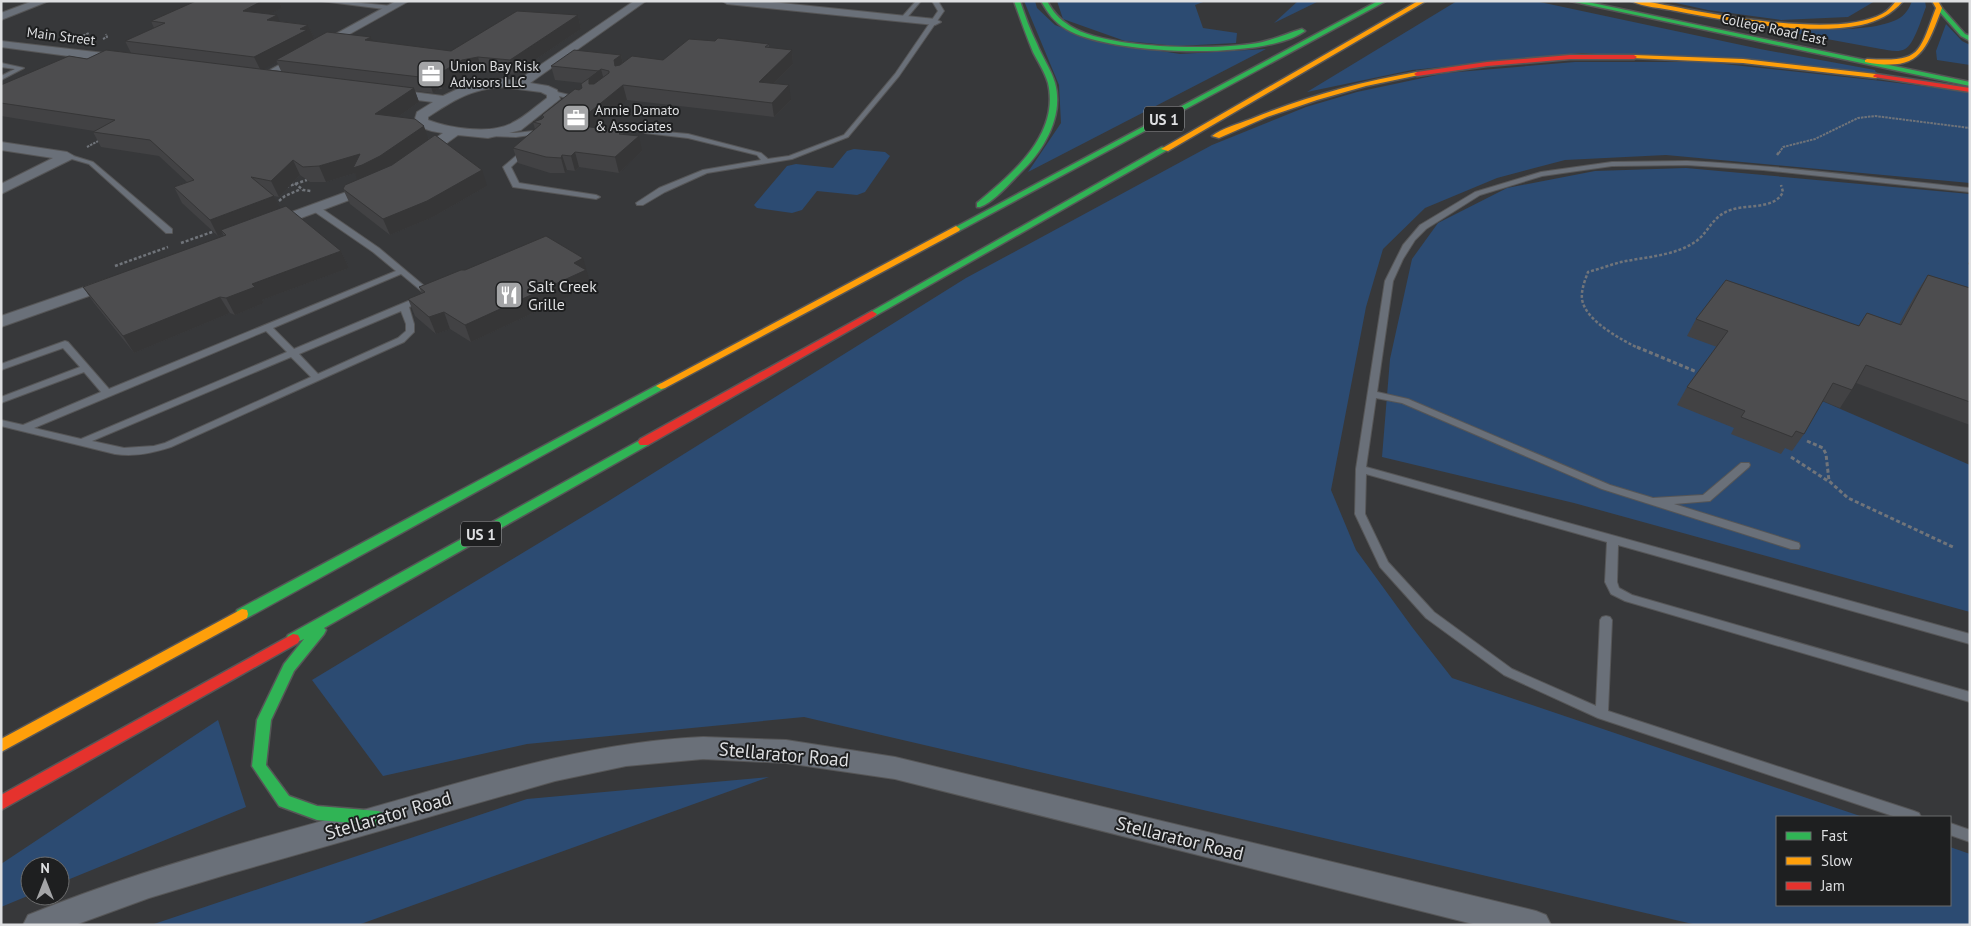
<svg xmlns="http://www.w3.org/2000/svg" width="1971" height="926" font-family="'PT Sans',sans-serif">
	<rect width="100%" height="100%" fill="#37383a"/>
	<g fill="#2c4b72">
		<polygon points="1024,1 1035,1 1037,8 1055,25 1097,41 1180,54 1266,49 1028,172 1061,123 1059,85"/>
		<polygon points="1057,1 1206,1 1195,5 1203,28 1237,33 1236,43 1177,46 1125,41 1063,19"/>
		<polygon points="1299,1 1319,1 1274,23 1298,1"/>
		<polygon points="1457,1 1535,1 1760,49 1875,70 1876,73 1582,53 1412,70 1307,92"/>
		<polygon points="1667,1 1875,1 1848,17 1781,20 1708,10"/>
		<path d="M1912,1H1925L1926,7C1922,17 1914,45 1905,49C1898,53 1888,50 1881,49L1762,27C1797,28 1867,35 1898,19C1905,15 1909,9 1912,1Z"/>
		<polygon points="1946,24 1962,41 1970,45 1970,65 1937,60 1936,51"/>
		<polygon points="1575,62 1705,62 1882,81 1970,92 1970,183 1666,155 1565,160 1497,178 1425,208 1383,249 1366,307 1331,490 1356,550 1412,627 1452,678 1863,817 1777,817 1777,905 1950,905 1950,847 1970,854 1970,925 1697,925 804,717 527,744 383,776 312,680 607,502 966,278 1212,145 1306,107 1357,92 1446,73"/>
		<polygon points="854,149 885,152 890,156 865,192 857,195 817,191 802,210 792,213 757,208 754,205 787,166 796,164 833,168 847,151"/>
		<polygon points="1686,168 1970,194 1970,260 1968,264 1970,265 1970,309 1895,331 1729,351 1784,448 1822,401 1970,465 1970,612 1574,503 1382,457 1390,359 1412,259 1438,223 1507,188 1595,171"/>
		<polygon points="218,720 246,807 60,883 60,866 30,866 30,895 1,907 1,864"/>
		<polygon points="769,777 358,925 151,925 527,799"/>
	</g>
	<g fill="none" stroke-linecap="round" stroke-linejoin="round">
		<g stroke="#565657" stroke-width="2">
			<g id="lane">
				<polygon points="321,1 341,1 392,6 395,8 392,10"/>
				<polygon points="916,1 921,1 905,20 901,20 901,18"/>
				<polygon points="932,1 938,1 944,11 899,76 848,137 792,159 707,173 665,192 643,205 637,205 636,203 659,188 703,170 761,160 757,155 688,138 645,133 642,131 643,130 688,134 761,153 768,159 789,156 844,135 895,74 938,11"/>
				<polygon points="1,63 24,68 1,80 1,76 15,69 1,67"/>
				<polygon points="553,91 581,98 582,99 579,101 551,94 551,92"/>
				<polygon points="542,130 545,132 544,133 516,137 489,136 486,134 489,132 516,133"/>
				<polygon points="524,149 529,150 511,167 519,183 596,195 600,197 596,199 513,187 503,167"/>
				<polygon points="67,154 93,162 172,229 172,233 166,233 89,164 65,157 64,156"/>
				<path d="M1687,161C1782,166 1875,178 1970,188V192L1763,170L1687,165L1612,166L1542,176L1480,195L1426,229L1415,240L1403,259L1393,281L1377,392L1408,399L1610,485L1653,498L1703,495L1741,463H1749L1750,465L1749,467L1710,501L1674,504L1799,543L1800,546L1799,549H1791L1602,489L1402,403L1376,398L1366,467L1970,634V644L1618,545L1617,582L1619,588L1632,595L1970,692V702L1625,601L1611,594L1605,582L1607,542L1366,474L1365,514L1388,562L1434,612L1512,669L1596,706L1600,620L1602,617L1606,616L1610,617L1612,620L1608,711L1914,811L1919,813L1921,817H1896L1598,718L1504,675L1426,618L1380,567L1355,514L1356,469L1385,281L1403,245L1420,225L1475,192L1541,172L1612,162Z"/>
				<path d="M312,206H318L379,248L435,295L409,307L414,324V332L404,342L171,447C152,453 135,457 115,454L1,426V420L23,425L101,392L84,372L1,403V397L80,367L63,348L1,370V364L65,341L68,342L109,389L396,271L373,252L312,210ZM401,274L425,294L294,349L273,328ZM401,311L406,324V331L398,338L318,374L299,354ZM266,331L287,352L81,439L34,428ZM291,357L311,377L165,443L154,446L124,448L92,441Z"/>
				<polygon points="1950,823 1970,830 1970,842 1950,835"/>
			</g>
		</g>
		<g stroke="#565657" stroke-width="2">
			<g id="street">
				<polygon points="33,1 49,1 1,20 1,13"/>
				<polygon points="396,1 409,1 269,79 261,79 259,76"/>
				<path d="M634,1H646L530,83L548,86L557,90L560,99L521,130L488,138L458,135L426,158H416L414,155L416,152L443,133C434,132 421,129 414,122L417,112L433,102L386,96L384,93L386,90L390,89L443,96L464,86L478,82L502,79L517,81ZM502,87L541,92L547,95V98C536,106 525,117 512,123C492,135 448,128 428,120V117C454,100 471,89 502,87Z"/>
				<polygon points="722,1 761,1 935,19 941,22 935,25 727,4"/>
				<polygon points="1,41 121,55 127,59 121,63 1,47"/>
				<polygon points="1,142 67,152 74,156 72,159 1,194 1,184 53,158 1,150"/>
				<polygon points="371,183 376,184 378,187 376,190 277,227 267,227 264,224 267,221"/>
				<polygon points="111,278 117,280 119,283 117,286 1,327 1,316"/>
				<path d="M703,737L786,740L895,757L1536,911L1546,915L1551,925H1477L895,779L786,763L703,759L626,766L555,781L225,875L149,898L75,925H23L28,915C138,870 253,840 367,809C477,778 588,742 703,737Z"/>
			</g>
		</g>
		<g stroke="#565657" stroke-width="3">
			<g id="fast">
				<path d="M1014,1H1020C1025,16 1030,30 1037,44C1042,57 1051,69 1055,83C1064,116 1044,150 1021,172C1011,182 993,203 980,207H977V203C1012,174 1060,135 1048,83C1045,72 1038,62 1033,52C1026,35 1020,18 1014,1Z"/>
				<path d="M1041,1H1047C1053,12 1059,19 1070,26C1106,49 1208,50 1251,44C1269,42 1285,34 1302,29L1305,31C1264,61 1109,55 1066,29C1054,22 1048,13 1041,1Z"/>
				<polygon points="1378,1 1386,1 959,231 953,231 952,229"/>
				<polygon points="1570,1 1583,1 1970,82 1970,86"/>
				<polygon points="1937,7 1941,7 1965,34 1970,36 1970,41 1961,36 1937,9"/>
				<polygon points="1162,147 1169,149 875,316 872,317 867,314"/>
				<polygon points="661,383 666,386 665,388 247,618 242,619 237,618 236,614 237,610"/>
				<polygon points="644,438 650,442 648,445 324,628 326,630 324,634 294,671 271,720 266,765 289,796 317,806 378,811 383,813 386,818 383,823 378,825 317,820 279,806 252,766 257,720 284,664 304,639 293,644 288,643 286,639 288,635"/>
			</g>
		</g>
		<g stroke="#565657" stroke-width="3">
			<g id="slow">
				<polygon points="1418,1 1426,1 1168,151 1161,149"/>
				<path d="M1631,1H1645C1700,12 1833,40 1882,14C1888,11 1892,6 1896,1H1903C1891,15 1878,21 1861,25C1806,36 1730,21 1676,11C1662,8 1643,7 1631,1Z"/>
				<path d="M1932,1H1938L1942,8C1925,53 1919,72 1865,62V60L1867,59C1921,62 1918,55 1936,8Z"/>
				<polygon points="1634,55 1743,59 1876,74 1879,76 1876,78 1743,63 1632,58 1632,56"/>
				<path d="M1417,72L1420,74L1419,75L1366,86L1317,100L1267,117L1219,138L1212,136C1222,128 1238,124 1251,119C1304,97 1360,82 1417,72Z"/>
				<polygon points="956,226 960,229 959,231 665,388 661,389 656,386"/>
				<polygon points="242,609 247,610 248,614 247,618 1,752 1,739"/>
			</g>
		</g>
		<g stroke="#565657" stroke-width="3">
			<g id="jam">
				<polygon points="1570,55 1634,55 1637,57 1634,59 1570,59 1487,66 1417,76 1414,74 1417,72 1487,62"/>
				<polygon points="1876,74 1970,88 1970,92 1874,77 1873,76"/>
				<polygon points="872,311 877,314 875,316 648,445 640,445 638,442 640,439"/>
				<polygon points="293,634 298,635 300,639 298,643 1,810 1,795"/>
			</g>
		</g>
		<g stroke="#70747a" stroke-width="2" stroke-dasharray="2.5 1" stroke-linecap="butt">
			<polyline points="80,37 89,33"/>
			<polyline points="103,39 107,37 106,34"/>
			<polyline points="87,147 102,139"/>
			<polyline points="1779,153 1783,147 1815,139 1858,118 1875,116 1970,128"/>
		</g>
		<g stroke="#70747a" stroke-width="2.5" stroke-dasharray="3 2" stroke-linecap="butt">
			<polyline points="1777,155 1780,151"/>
			<polyline points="291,180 303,190 311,191"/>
			<polyline points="279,201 285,196 301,189"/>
			<polyline points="181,243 215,231"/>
			<polyline points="115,266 168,247"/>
			<path d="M1640,349C1622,340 1585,321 1582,299C1581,290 1585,280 1588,272C1599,269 1610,265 1621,262C1645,257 1674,256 1695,242C1706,235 1712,219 1724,213C1742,202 1773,212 1783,192L1781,185"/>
		</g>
		<g stroke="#70747a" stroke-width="3" stroke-dasharray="4 2.5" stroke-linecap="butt">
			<polyline points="1637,347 1697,372"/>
			<polyline points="1807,441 1823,448 1826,454 1829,481 1848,498 1955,548"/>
			<polyline points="1791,457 1828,481"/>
		</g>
		<use href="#lane" fill="#6a7079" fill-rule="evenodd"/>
		<use href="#street" fill="#6a7079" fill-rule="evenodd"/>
		<use href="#fast" fill="#30b455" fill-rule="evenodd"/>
		<use href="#slow" fill="#ff9f0a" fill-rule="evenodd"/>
		<use href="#jam" fill="#e5322d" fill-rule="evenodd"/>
		<polyline stroke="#70747a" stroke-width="2.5" stroke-dasharray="3 2" stroke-linecap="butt" points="286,187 307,180"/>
	</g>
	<g fill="#424244" fill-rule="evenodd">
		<path d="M196,1H279L282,8L269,14L279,21L308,25L314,38L311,40V41L371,37L372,41L451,51L578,15L581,29L514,74L482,71L467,74L442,89H439L433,93L415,91L419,102L398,117L429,139L487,186L433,217L390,235L350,204L343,189L358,179L355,173L326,182H310L300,175L279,197L274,196L280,209L341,251L349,268L262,300L264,303L235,315L230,313L134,353L94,303L83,287L224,236L223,234L218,236L182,203L174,187L187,182L159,156L101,147L93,132L94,131L1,116V85L87,59L131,53L125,41L154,28L151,21ZM277,62L281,71L264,69Z"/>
		<polygon points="715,41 769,44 769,48 792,50 793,64 774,83 791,100 774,117 627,100 593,127 622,131 623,134 642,151 619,173 579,167 575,171 567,170 565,173 550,173 518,163 513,148 535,129 533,122 542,119 543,119 542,115 582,88 583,83 555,80 551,66 621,55 623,63 663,60"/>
		<polygon points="587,274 591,286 471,342 450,329 436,334 415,316 408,299 422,294 419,287"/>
		<polygon points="1928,275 1970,288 1970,425 1856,383 1840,408 1823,401 1804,434 1792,451 1785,448 1781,454 1731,434 1734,428 1677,405 1687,387 1717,347 1687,336 1696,319 1859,325 1867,313 1899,324 1917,292"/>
	</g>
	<g fill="#363637">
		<polygon points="262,1 279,1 282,8 249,24 243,11"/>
		<polygon points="277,15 282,28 267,20"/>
		<polygon points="578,15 581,29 514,74 510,60"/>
		<polygon points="308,25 314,38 311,40 312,44 276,60 277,62 261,71 254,57 300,29"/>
		<polygon points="371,37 376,51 365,40"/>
		<polygon points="792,50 793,64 761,96 759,82"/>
		<polygon points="621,55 624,69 617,75 614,60"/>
		<polygon points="478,57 482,71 467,74 442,89 437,75 462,60"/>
		<polygon points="601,69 605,84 593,94 589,84 589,79"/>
		<polygon points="434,74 439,89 433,93 428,78"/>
		<polygon points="623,85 627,100 578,140 574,125"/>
		<polygon points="789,85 791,100 774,117 772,103"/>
		<polygon points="414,88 419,102 381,129 375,114"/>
		<polygon points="424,126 429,141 386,171 359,184 355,173 326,182 319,166 360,154"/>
		<polygon points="639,136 642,151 619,173 615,157"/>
		<polygon points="575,152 579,167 575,171 571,156"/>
		<polygon points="562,155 567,170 565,173 561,158"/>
		<polygon points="293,160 300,175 279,197 271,181"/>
		<polygon points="482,170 487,186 433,217 390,235 383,219"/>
		<polygon points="274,196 282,212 221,230 223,234 218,236 210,220"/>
		<polygon points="341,251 349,268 262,300 264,303 235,315 226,298 252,284"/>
		<polygon points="583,258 591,286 471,342 465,325"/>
		<polygon points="220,297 230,313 134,353 123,336"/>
		<polygon points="444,312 450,329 436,334 429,317"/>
	</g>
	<g fill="#4d4d4f" stroke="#363637" fill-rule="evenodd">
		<polygon points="196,1 262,1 243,11 277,15 267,20 308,25 300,29 307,30 254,57 125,41 165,23 151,21"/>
		<polygon points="517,11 578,15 510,60 478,57 462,60 437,75 434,74 428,78 276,60 327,32 371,37 365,40 451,51"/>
		<path d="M718,38L769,44L765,47L792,50L759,82L789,85L772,103L623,85L574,125L622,131L619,134L639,136L615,157L575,152L571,156L562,155L561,158L546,157L513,148L541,124L533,122L542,119L544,117L542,115L575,89L579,90L582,88L581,84L599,71L551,66L574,50L621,55L614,60L615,66L620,65L632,56L663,60L689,39L715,41ZM601,69L609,71V73L594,84H589V79Z"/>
		<polygon points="106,50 414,88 375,114 415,119 424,126 380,156 362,165 353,168 360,154 319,166 303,167 293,160 271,181 251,177 274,196 210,220 174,187 194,180 150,140 93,132 115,120 1,103 1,85 69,56 87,59"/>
		<polygon points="435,135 482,170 427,201 383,219 343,189 345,185 392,165"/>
		<polygon points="286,206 341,251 252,284 255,287 226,298 220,297 123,336 83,287 226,235 221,230"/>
		<polygon points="546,236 583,258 574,263 586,270 465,325 444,312 429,317 408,299 425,292 419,287 461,270 465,270"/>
		<polygon points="1928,275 1970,288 1970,402 1866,365 1852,390 1833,383 1804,434 1796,431 1792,437 1741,417 1745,411 1687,387 1728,331 1696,319 1726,280 1859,326 1867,313 1901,325"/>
	</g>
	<defs>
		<g id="office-square" transform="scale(1.4375)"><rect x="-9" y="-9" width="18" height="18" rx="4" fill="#a4a5a7" stroke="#1e1f20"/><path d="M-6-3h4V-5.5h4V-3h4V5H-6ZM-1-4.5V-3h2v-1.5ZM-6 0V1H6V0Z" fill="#fff"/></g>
		<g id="restaurant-square" transform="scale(1.4375)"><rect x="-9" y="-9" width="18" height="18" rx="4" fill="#a4a5a7" stroke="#1e1f20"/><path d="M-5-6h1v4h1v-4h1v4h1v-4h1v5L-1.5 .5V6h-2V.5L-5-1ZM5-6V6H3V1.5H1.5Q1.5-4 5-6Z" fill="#fff"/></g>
	</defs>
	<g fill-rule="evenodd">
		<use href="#office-square" x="431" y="74"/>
		<use href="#office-square" x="576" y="118"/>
		<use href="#restaurant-square" x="509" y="295"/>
	</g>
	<g text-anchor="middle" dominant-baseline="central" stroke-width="4" stroke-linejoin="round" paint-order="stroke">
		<g font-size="14" fill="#dedfe1" stroke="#1e1f20">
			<text transform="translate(1774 29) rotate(12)">College Road East</text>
			<text transform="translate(61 36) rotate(7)">Main Street</text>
		</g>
		<g font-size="14" fill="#dedfe1" stroke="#1e1f20" text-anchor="start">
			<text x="450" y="66">Union Bay Risk<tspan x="450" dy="16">Advisors LLC</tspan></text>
			<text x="595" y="110">Annie Damato<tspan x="595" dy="16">&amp; Associates</tspan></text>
		</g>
		<g fill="#1e1f20" stroke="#a4a5a7" stroke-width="1">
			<rect x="1144" y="106.5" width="40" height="25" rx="4"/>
			<rect x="461" y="521.5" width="40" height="25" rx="4"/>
		</g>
		<g font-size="15" font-weight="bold" fill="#dedfe1">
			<text x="1164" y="119">US 1</text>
			<text x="481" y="534">US 1</text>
		</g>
		<g font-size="16" fill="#dedfe1" stroke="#1e1f20" text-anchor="start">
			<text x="528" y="286">Salt Creek<tspan x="528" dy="18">Grille</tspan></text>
		</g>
		<g font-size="19" fill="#dedfe1" stroke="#1e1f20">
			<text transform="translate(784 754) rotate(5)">Stellarator Road</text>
			<text transform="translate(388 815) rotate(-16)">Stellarator Road</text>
			<text transform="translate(1180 838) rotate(14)">Stellarator Road</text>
		</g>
	</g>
	<rect width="1971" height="926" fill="none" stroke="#dedfe1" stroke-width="5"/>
	<rect x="1776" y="816" width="175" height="90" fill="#1e1f20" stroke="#6b6c6d"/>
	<rect x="1786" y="832" width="25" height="8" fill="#30b455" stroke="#6b6c6d"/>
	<text x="1821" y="841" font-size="15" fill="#dedfe1">Fast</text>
	<rect x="1786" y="857" width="25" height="8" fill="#ff9f0a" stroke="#6b6c6d"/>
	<text x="1821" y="866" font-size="15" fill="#dedfe1">Slow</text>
	<rect x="1786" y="882" width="25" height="8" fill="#e5322d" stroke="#6b6c6d"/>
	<text x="1821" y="891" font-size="15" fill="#dedfe1">Jam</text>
	<g transform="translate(45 881)"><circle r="24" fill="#1e1f20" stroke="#6b6c6d"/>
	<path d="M0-4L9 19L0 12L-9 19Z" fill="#a4a5a7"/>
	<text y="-8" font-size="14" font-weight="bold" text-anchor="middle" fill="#dedfe1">N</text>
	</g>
</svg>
